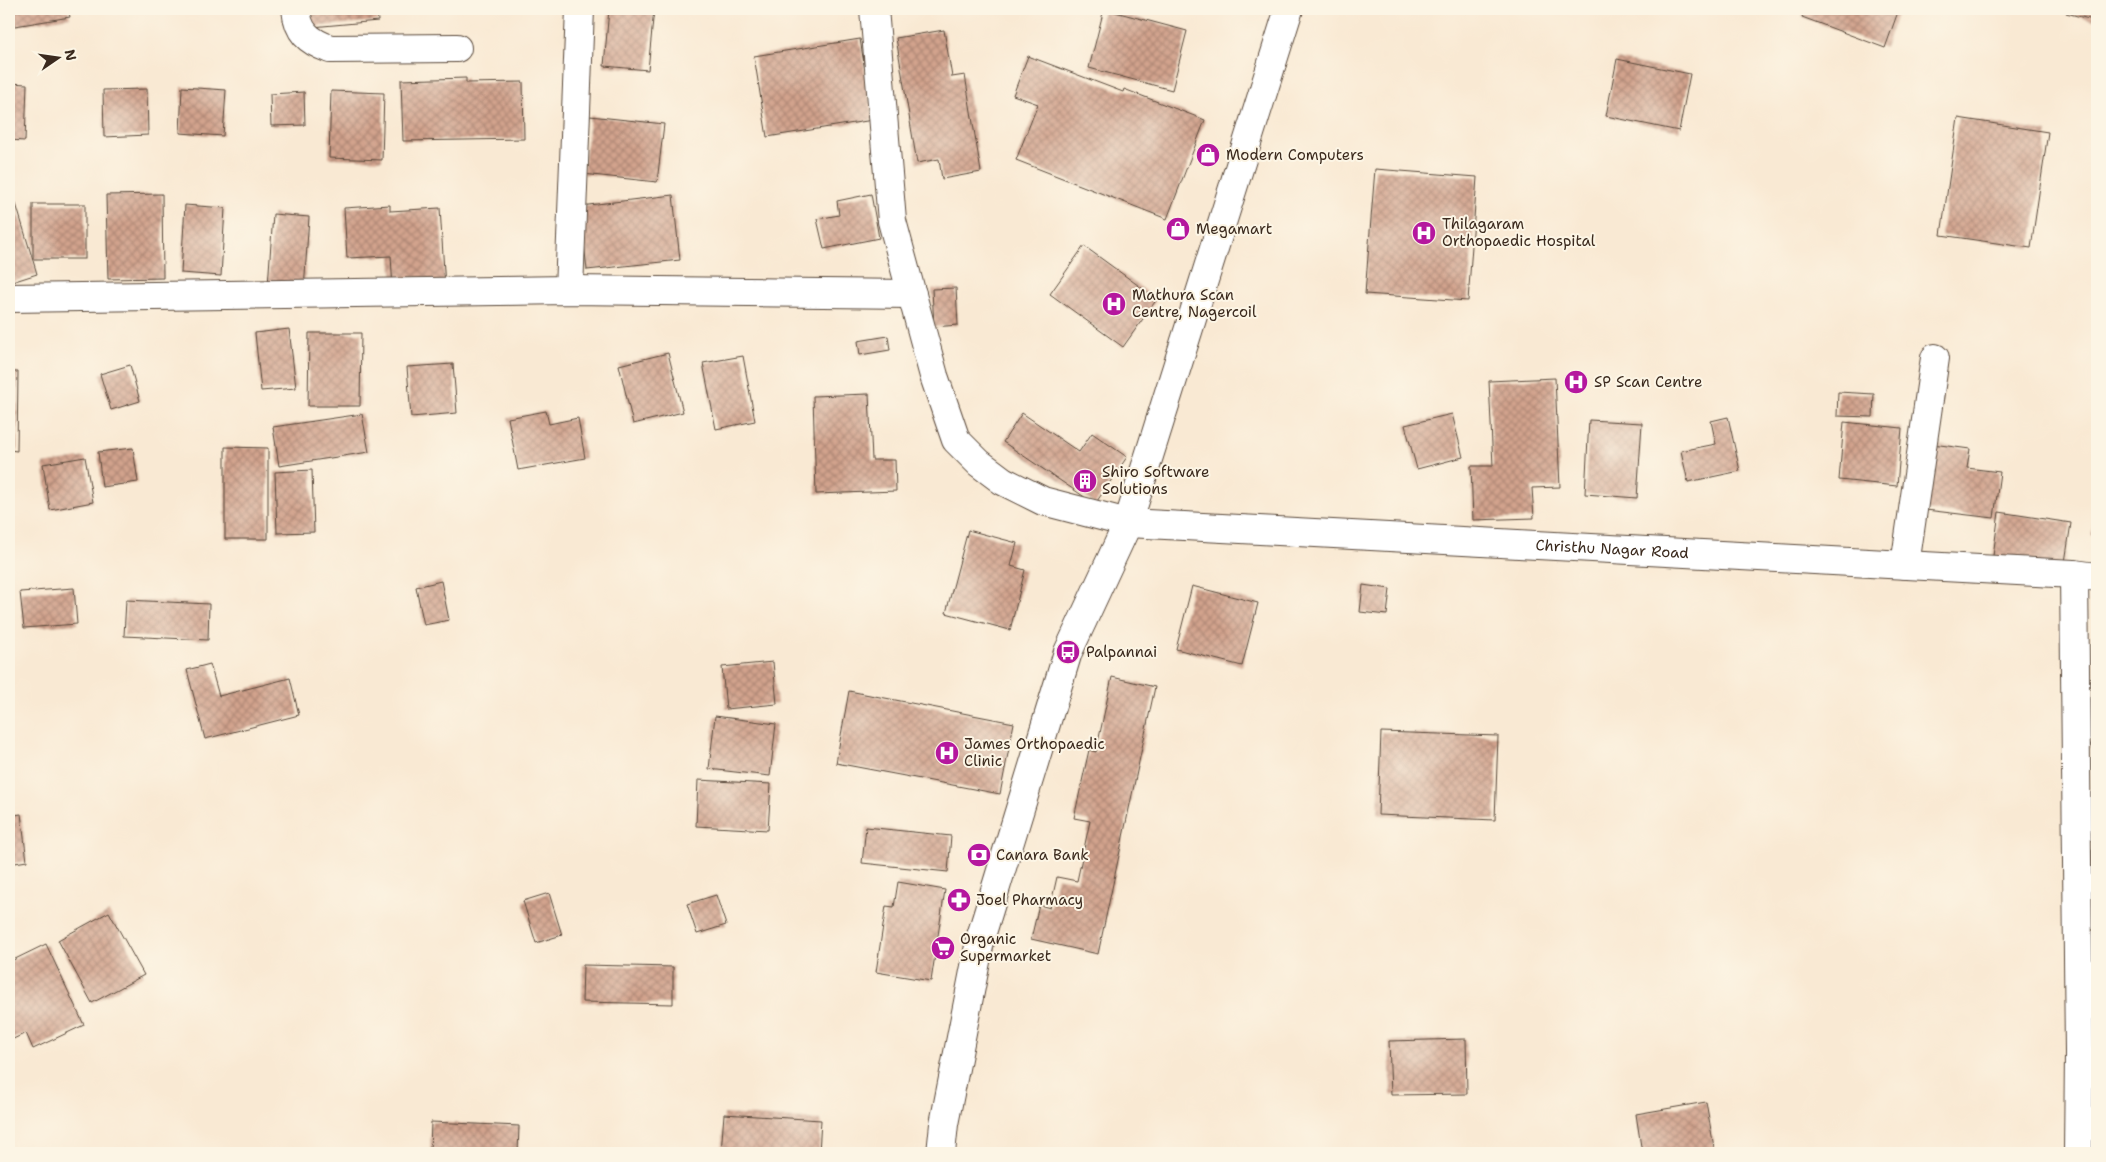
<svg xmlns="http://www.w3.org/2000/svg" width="2106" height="1162" font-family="'Shantell Sans',sans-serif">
	<defs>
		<pattern id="building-cross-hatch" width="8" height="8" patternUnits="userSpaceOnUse" patternTransform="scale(1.25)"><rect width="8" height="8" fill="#d2a38d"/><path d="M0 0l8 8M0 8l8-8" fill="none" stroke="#ac8573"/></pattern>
	</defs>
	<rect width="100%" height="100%" fill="#fcf5e5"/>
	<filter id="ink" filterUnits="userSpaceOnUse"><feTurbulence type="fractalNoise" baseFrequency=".02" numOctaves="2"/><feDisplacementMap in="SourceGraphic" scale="10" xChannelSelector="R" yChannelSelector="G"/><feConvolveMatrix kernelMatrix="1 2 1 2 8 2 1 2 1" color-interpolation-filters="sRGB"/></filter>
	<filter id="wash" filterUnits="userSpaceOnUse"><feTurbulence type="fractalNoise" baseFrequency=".0096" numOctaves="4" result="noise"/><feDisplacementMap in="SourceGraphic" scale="20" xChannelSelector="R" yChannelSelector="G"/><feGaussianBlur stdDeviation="1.12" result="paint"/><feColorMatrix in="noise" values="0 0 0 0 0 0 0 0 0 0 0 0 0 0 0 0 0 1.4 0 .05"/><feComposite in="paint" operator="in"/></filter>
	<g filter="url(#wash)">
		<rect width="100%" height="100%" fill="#f9e9d3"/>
		<g id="blocks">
			<g fill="url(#building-cross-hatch)">
				<polygon points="9,9 68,9 70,17 9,27"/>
				<polygon points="311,9 377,9 378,21 312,27"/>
				<polygon points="609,9 654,9 648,70 604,66"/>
				<polygon points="1104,9 1187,31 1172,90 1089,68"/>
				<polygon points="1805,9 1899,9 1885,48 1802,17"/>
				<polygon points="2067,9 2097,9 2097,21 2066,13"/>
				<polygon points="944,30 952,77 965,75 981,172 942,179 939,159 917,163 896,38"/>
				<polygon points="860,39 873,120 767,137 754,56"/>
				<polygon points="1028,56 1123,92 1124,89 1205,120 1167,219 1016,160 1038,104 1013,95"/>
				<polygon points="1617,59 1690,74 1679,131 1606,116"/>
				<polygon points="466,78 466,83 523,82 524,139 403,141 401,80"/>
				<polygon points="9,83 27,84 25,141 9,140"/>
				<polygon points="182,87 226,90 223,136 180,133"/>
				<polygon points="147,89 148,135 104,137 103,90"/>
				<polygon points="331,91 384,93 382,160 329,158"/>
				<polygon points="304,92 305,125 271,126 270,94"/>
				<polygon points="590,116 664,124 657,182 583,174"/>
				<polygon points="1958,118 2048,132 2031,248 1941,235"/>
				<polygon points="1375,169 1477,177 1468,301 1365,294"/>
				<polygon points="11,187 37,274 9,283 9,188"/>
				<polygon points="162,194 163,278 108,279 106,195"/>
				<polygon points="871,194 879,238 824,249 817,219 839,215 837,201"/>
				<polygon points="673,195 680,260 587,270 580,206"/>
				<rect x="33" y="204" width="52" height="55"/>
				<polygon points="185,205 225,208 221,276 181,273"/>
				<polygon points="390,205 390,211 440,208 445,287 393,289 391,256 347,258 344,208"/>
				<polygon points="273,214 309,217 304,289 268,286"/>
				<polygon points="1084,246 1157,299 1123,347 1050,294"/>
				<polygon points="956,288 958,325 934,327 932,289"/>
				<polygon points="289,329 296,388 261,391 255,333"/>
				<polygon points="309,333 361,333 360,406 308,406"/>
				<polygon points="888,336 890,350 860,355 858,341"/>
				<polygon points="668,353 683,412 633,424 619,365"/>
				<polygon points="743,356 755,421 716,429 703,363"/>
				<polygon points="453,364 457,413 411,417 407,367"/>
				<polygon points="130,365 140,401 111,410 100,374"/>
				<polygon points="9,372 18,372 17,451 9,450"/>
				<polygon points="1555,378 1560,487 1532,488 1534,518 1473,520 1471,466 1493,466 1489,381"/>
				<polygon points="1838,392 1874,394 1873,417 1837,416"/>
				<polygon points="869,394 872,460 895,460 896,491 816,494 813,396"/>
				<polygon points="546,411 549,424 578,418 585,458 518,470 508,418"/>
				<polygon points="1022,413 1079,452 1092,433 1127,457 1095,504 1003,442"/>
				<polygon points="362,414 369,452 279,466 273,427"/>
				<polygon points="1452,414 1463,457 1417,469 1405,425"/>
				<polygon points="1728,417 1740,471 1688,482 1681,451 1716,444 1711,421"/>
				<polygon points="1589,420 1642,423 1637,498 1585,494"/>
				<polygon points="1844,422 1902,428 1897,486 1839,480"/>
				<polygon points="1925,443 1970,449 1967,468 2000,472 1994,518 1917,509"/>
				<polygon points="225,447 268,448 268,539 225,539"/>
				<polygon points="133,448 138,482 102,487 98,452"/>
				<polygon points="85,457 93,502 50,510 43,464"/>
				<polygon points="312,470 314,532 277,533 275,472"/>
				<polygon points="2096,500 2097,500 2097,537 2091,536"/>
				<polygon points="1999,512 2071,523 2062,582 1993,556"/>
				<polygon points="968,530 1017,543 1011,566 1025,570 1010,630 946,613"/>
				<polygon points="441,581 449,620 424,625 416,587"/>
				<polygon points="1363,585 1390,589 1387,615 1360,612"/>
				<polygon points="1192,586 1258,603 1242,666 1176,649"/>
				<polygon points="74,588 77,624 24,628 20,592"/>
				<polygon points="126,600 209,604 208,640 124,636"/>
				<polygon points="773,662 777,704 726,709 722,667"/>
				<polygon points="210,664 219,696 290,678 299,715 205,739 187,670"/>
				<polygon points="1112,677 1155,687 1098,954 1031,939 1039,905 1050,908 1057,877 1077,881 1090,821 1074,818 1089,750 1096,752"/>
				<polygon points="849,691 1014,723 1000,794 836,763"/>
				<polygon points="715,716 776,724 770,776 709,769"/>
				<polygon points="1381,732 1498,736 1495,820 1378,815"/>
				<polygon points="2097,742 2097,761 2091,744"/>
				<polygon points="698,780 771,784 768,830 696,826"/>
				<polygon points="21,814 27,861 9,864 9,816"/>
				<polygon points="866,827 951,836 948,872 862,863"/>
				<rect x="2092" y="850" width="5" height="23"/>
				<polygon points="898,882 945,890 931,981 876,972 886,906 894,907"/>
				<polygon points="549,893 562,935 536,943 523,901"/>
				<polygon points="716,895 726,925 697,934 687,904"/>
				<polygon points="109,912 144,975 92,1003 58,940"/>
				<polygon points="46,944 84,1025 33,1049 26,1033 9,1041 9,962"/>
				<polygon points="583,965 673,967 673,1004 582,1002"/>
				<polygon points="2097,1036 2097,1062 2091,1060"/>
				<polygon points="1466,1039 1467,1094 1391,1095 1389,1041"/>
				<polygon points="1706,1102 1715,1153 1642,1153 1636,1114"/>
				<polygon points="724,1114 821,1120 819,1153 721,1153"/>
				<polygon points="431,1122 519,1126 518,1153 430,1153"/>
			</g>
		</g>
	</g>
	<g filter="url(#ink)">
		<use href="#blocks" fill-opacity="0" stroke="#584739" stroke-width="1"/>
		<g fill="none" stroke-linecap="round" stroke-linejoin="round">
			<g stroke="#584739" stroke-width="30">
				<g id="minor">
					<path d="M296,9C298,32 308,41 330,49L457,48"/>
					<path id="s1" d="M874,9L892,221L934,376L956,440L979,463L1003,481L1043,501L1128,523L2074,574L2097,577"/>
					<polyline points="569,290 580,9"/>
					<polyline points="9,298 569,290 912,294"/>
					<polyline points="1905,565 1935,358"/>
					<polyline points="2074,574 2079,1053 2078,1153"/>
				</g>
			</g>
			<g stroke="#584739" stroke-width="30">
				<polyline id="highway" points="941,1153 944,1124 981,936 1068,652 1128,523 1289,9"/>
			</g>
			<use href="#minor" stroke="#fff" stroke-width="28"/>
			<use href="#highway" stroke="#fff" stroke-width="28"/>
		</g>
	</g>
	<defs>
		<g id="shop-disc" transform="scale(1.25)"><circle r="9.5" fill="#b5179e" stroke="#fcf5e5"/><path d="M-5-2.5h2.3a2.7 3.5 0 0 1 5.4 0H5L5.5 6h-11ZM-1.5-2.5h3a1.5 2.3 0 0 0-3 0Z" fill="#fff"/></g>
		<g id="hospital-disc" transform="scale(1.25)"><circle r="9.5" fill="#b5179e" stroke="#fcf5e5"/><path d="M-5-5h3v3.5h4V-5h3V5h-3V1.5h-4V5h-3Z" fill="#fff"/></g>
		<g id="building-disc" transform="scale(1.25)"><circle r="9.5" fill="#b5179e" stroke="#fcf5e5"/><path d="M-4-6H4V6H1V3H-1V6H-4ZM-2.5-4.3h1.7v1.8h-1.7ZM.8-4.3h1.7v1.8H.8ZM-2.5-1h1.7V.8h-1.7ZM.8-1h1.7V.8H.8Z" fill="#fff"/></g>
		<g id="bus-disc" transform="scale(1.25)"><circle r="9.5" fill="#b5179e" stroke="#fcf5e5"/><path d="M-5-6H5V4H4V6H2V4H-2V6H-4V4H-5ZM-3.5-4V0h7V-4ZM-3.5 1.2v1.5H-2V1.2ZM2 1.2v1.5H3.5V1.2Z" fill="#fff"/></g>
		<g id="bank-disc" transform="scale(1.25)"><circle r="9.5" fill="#b5179e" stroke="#fcf5e5"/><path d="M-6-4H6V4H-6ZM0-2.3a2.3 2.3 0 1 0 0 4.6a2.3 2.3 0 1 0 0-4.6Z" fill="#fff"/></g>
		<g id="pharmacy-disc" transform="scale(1.25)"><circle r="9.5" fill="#b5179e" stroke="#fcf5e5"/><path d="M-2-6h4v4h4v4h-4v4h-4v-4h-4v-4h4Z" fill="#fff"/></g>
		<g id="supermarket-disc" transform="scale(1.25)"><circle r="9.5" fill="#b5179e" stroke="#fcf5e5"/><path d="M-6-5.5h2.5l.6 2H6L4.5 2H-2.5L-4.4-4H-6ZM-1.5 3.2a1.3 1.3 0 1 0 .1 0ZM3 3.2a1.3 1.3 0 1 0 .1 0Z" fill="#fff"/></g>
	</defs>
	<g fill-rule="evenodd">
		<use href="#shop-disc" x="1208" y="155"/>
		<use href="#shop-disc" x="1178" y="229"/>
		<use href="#hospital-disc" x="1424" y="233"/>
		<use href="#hospital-disc" x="1114" y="304"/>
		<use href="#hospital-disc" x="1576" y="382"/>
		<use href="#building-disc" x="1085" y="481"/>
		<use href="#bus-disc" x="1068" y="652"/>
		<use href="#hospital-disc" x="947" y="753"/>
		<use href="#bank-disc" x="979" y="855"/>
		<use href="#pharmacy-disc" x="959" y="900"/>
		<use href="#supermarket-disc" x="943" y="948"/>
	</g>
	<g text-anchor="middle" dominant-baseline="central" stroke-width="4" stroke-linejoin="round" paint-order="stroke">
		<g font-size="15" fill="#3b2a1e" stroke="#fcf5e5" text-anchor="start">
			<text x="1226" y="155">Modern Computers</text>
			<text x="1442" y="224">Thilagaram<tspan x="1442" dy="17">Orthopaedic Hospital</tspan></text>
			<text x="1196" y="229">Megamart</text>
			<text x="1132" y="295">Mathura Scan<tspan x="1132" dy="17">Centre, Nagercoil</tspan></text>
			<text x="1594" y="382">SP Scan Centre</text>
			<text x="1102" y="472">Shiro Software<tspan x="1102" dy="17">Solutions</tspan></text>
			<text x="1086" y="652">Palpannai</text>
			<text x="964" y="744">James Orthopaedic<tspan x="964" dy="17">Clinic</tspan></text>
			<text x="996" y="855">Canara Bank</text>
			<text x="976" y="900">Joel Pharmacy</text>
			<text x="960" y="939">Organic<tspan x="960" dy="17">Supermarket</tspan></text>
		</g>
		<g font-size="15" fill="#3b2a1e" stroke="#fcf5e5">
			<text stroke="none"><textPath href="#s1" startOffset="1121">Christhu Nagar Road</textPath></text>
		</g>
	</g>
	<rect width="2106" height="1162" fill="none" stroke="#fcf5e5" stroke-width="30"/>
	<g transform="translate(58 58) rotate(77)" stroke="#fcf5e5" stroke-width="4" paint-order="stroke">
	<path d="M0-4L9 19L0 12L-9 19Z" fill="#3b2a1e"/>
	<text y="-8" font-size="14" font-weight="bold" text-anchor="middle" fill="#3b2a1e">N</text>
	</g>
</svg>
